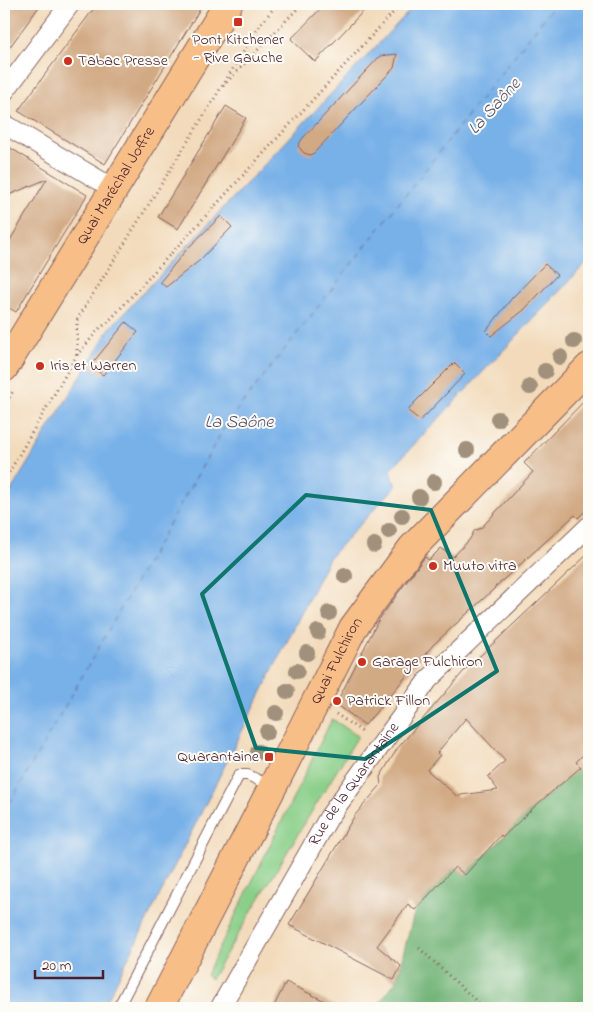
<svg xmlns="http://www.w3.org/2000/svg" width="593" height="1012" font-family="'Indie Flower',sans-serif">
	<rect width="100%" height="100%" fill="#fdfcf7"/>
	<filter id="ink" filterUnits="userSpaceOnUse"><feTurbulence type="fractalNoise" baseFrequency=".02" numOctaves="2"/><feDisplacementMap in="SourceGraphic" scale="10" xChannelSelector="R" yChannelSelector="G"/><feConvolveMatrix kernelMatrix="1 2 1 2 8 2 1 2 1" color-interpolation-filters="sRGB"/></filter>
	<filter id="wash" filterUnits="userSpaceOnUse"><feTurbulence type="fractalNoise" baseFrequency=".0096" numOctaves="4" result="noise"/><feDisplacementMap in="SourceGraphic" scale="20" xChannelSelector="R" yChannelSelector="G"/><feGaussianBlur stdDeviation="1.12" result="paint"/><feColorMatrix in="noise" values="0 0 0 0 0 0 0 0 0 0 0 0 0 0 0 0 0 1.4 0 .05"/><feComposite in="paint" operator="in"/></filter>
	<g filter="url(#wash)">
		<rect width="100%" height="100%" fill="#f2daba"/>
		<polygon fill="#8acf89" stroke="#6a775a" points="332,719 358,736 298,834 211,979 206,975"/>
		<polygon fill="#6fb275" stroke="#5c6850" points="581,767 589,775 589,1008 378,1008 383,998 395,982 401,967 400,965 415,910 455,867 465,875 534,807"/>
		<polygon fill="#78b1e8" stroke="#61688a" points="416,4 589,4 589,260 390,470 396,486 329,558 103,1008 4,1008 4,502 110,328"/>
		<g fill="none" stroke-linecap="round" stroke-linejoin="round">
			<polyline stroke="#5a526d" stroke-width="1" stroke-dasharray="6 5" stroke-linecap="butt" points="4,813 227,423 552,8 557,4"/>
		</g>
		<g id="blocks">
			<g fill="#d1a983" fill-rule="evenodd">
				<polygon points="4,4 41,4 4,55"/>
				<polygon points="97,4 203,4 105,164 18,111"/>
				<polygon points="325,4 370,4 315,62 291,39"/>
				<polygon points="397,54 394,68 314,153 310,155 304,153 298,146 302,139 380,56"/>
				<polygon points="226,106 246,118 178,229 158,217"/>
				<polygon points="4,144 87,195 16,312 4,305 4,250 47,179 4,197"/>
				<polygon points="221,216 232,227 199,261 166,287 160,282 187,249"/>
				<polygon points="545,264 557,275 524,310 491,336 486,331 512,298"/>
				<polygon points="126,322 138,332 103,375 90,366"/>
				<polygon points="454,363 465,374 426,415 420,420 408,411 414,403"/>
				<polygon points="589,396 589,508 578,518 575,515 494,588 495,588 433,645 365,725 336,704 378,621 424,558 425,557 429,560 441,548 453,557 470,539 474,531 481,528 533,472 524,463"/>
				<path d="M589,553V749L576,762L581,767L534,807L503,837L501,835L465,875L455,867L415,910L408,904L377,946L401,966L394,980L289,925L355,815L381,785L380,777L397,749L464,671ZM466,718L505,761L488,777L498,790L461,795L458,797L427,770L440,755L437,753Z"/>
				<polygon points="286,982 339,1008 273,1008"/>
			</g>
		</g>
	</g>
	<g filter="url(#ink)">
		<use href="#blocks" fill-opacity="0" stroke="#85605d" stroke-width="1"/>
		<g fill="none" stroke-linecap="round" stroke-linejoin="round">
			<g stroke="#85605d" stroke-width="12">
				<polyline id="service" points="118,1008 239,775 248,775 270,786"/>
			</g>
			<g stroke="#85605d" stroke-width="21">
				<g id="minor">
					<polyline points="4,92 70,4"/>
					<polyline points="4,124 114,189"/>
					<path id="s1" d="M220,1008L329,817L428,680L589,526"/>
				</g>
			</g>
			<g stroke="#85605d" stroke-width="30">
				<g id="primary">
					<path id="s2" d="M4,368L228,4"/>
					<path id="s3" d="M159,1008L295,743L353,628L412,548L589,367"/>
				</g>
			</g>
			<g stroke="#85605d" stroke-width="3" stroke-dasharray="1 4" stroke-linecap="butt">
				<polyline points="223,86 302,4"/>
				<polyline points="77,355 77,320 260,25 277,4"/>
				<polyline points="4,406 13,391"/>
				<polyline points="4,481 77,355 100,328 107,323 401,4"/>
				<polyline points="336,714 364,733"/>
				<polyline points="419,948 484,1008"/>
			</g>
			<use href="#service" stroke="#fff" stroke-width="10"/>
			<use href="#minor" stroke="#fff" stroke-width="19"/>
			<use href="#primary" stroke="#f7be88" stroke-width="28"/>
		</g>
		<g fill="#a0907b">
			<circle cx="574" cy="341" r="8"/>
			<circle cx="560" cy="357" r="8"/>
			<circle cx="545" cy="371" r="8"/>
			<circle cx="530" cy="387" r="8"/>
			<circle cx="498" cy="419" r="8"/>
			<circle cx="467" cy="450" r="8"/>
			<circle cx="434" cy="482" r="8"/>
			<circle cx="419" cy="497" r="8"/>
			<circle cx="402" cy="516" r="8"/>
			<circle cx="389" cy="531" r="8"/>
			<circle cx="374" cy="545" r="8"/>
			<circle cx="345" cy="576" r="8"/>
			<circle cx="329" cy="613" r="8"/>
			<circle cx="318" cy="632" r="8"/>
			<circle cx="307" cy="653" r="8"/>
			<circle cx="297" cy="671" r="8"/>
			<circle cx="287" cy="691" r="8"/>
			<circle cx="276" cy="713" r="8"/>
			<circle cx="267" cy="732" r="8"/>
			<circle cx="258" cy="752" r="8"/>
		</g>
	</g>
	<path fill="none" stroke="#0f766e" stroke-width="4" stroke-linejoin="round" d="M306,495L431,510L497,671L365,759L256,748L202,594Z"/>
	<g fill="#c8321e" stroke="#fdfcf7" stroke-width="2">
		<rect x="233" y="17" width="10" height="10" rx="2.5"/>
		<circle cx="68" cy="61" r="5"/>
		<circle cx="40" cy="366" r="5"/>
		<circle cx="433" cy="566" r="5"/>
		<circle cx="362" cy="662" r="5"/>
		<circle cx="337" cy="701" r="5"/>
		<rect x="264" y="752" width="10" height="10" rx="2.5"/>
	</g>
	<g text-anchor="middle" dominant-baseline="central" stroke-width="4" stroke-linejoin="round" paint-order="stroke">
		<g font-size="16" fill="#4a1f2b" stroke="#fdfcf7" text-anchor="start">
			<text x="238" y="40" text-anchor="middle">Pont Kitchener<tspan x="238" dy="18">- Rive Gauche</tspan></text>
			<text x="78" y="61">Tabac Presse</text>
			<text x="50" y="366">Iris et Warren</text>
			<text x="443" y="566">Muuto vitra</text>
			<text x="372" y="662">Garage Fulchiron</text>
			<text x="347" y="701">Patrick Fillon</text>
			<text x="259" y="757" text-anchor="end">Quarantaine</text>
		</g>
		<g font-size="16" fill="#4a1f2b" stroke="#fdfcf7">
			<text stroke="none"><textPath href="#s2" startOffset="214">Quai Maréchal Joffre</textPath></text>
			<text stroke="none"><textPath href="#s3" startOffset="390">Quai Fulchiron</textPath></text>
			<text stroke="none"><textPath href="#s1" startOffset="261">Rue de la Quarantaine</textPath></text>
		</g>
		<g font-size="18" font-style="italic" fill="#5a526d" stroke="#fdfcf7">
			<text transform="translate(495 107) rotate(-48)">La Saône</text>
			<text x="239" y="423">La Saône</text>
		</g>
	</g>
	<rect width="593" height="1012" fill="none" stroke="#fdfcf7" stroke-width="20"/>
	<path d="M35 970v8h68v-8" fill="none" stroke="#4a1f2b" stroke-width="2.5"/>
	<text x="42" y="970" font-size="15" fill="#4a1f2b" stroke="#fdfcf7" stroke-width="4" paint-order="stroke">20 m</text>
</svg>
